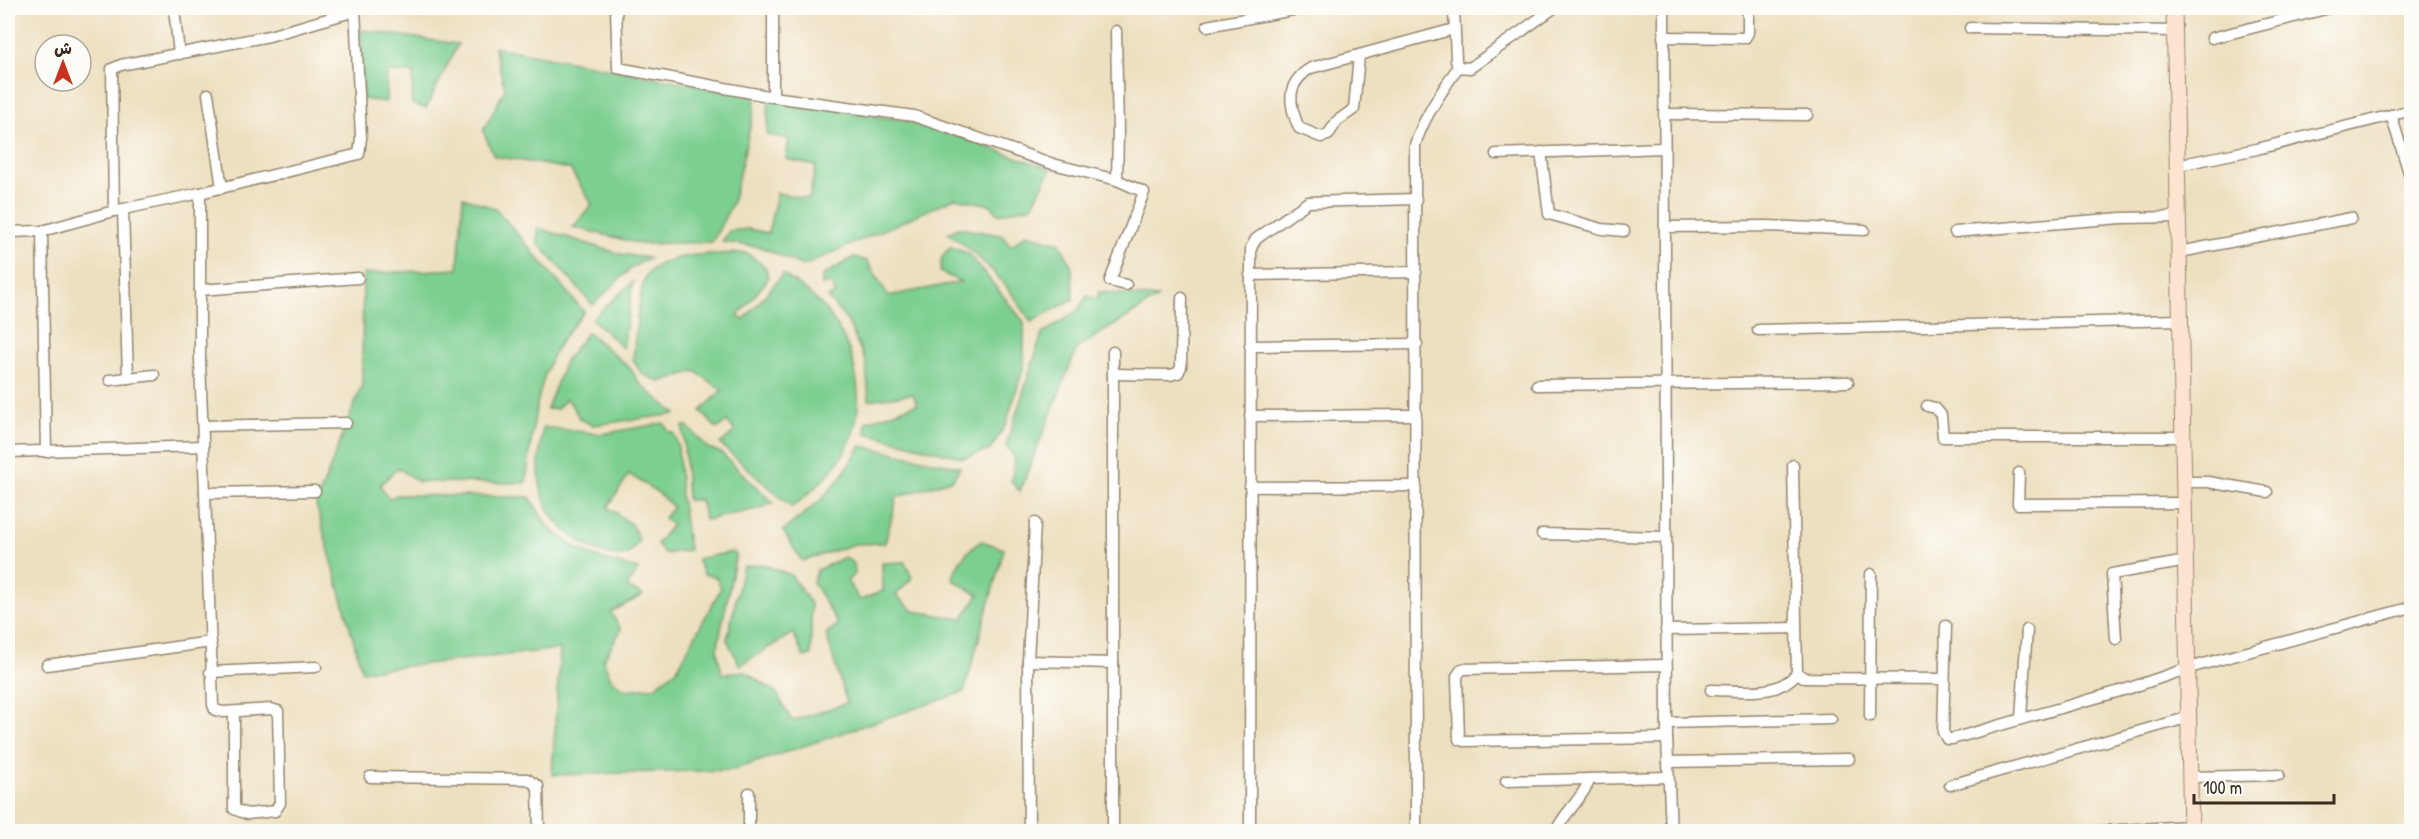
<svg xmlns="http://www.w3.org/2000/svg" width="2419" height="839" font-family="'Patrick Hand','Playpen Sans Arabic',sans-serif">
	<rect width="100%" height="100%" fill="#fdfcf7"/>
	<filter id="ink" filterUnits="userSpaceOnUse"><feTurbulence type="fractalNoise" baseFrequency=".0167" numOctaves="2"/><feDisplacementMap in="SourceGraphic" scale="12" xChannelSelector="R" yChannelSelector="G"/><feConvolveMatrix kernelMatrix="1 2 1 2 8 2 1 2 1" color-interpolation-filters="sRGB"/></filter>
	<filter id="wash" filterUnits="userSpaceOnUse"><feTurbulence type="fractalNoise" baseFrequency=".008" numOctaves="4" result="noise"/><feDisplacementMap in="SourceGraphic" scale="24" xChannelSelector="R" yChannelSelector="G"/><feGaussianBlur stdDeviation="1.35" result="paint"/><feColorMatrix in="noise" values="0 0 0 0 0 0 0 0 0 0 0 0 0 0 0 0 0 1.4 0 .05"/><feComposite in="paint" operator="in"/></filter>
	<g filter="url(#wash)">
		<rect width="100%" height="100%" fill="#ede0c0"/>
		<g fill="#7dcf91" stroke="#5c7c58" stroke-width="1.5">
			<polygon points="361,30 458,44 426,108 412,104 413,73 387,72 386,102 363,99"/>
			<polygon points="494,47 755,96 754,111 732,204 712,242 641,244 573,227 592,204 570,169 494,156 483,131 505,89"/>
			<polygon points="769,98 919,123 1051,169 1032,206 998,214 991,205 955,198 803,266 761,247 722,242 729,231 748,229 768,233 777,193 809,199 816,166 786,159 789,139 767,135"/>
			<path d="M463,197L496,209L584,312C574,325 561,338 554,353C534,393 532,439 526,483L419,482L398,468L380,485L389,499L396,495L530,497C536,507 542,520 550,528C573,552 607,562 638,569L627,587L643,595L611,612L621,630L603,660L611,679L625,690L654,687L676,671L721,588L716,577L704,574L697,559L732,552L736,554L717,650L722,674L744,671L776,692L792,721L847,703L826,634L838,624L813,582L817,570L845,557L854,564L855,574L847,581L860,600L883,591L882,563L905,562L912,578L896,595L914,611L962,619L979,595L953,580C956,563 967,550 982,541L1004,549L964,692L733,770L552,775L560,649L362,671L316,504L362,385L363,274L458,269Z"/>
			<polygon points="538,228 620,254 649,258 631,268 593,305 538,243"/>
			<path d="M958,228L1002,235L1011,246L1026,234L1060,243L1072,268L1073,299L1031,322C1009,285 983,257 948,233Z"/>
			<polygon points="951,247 969,254 1024,322 1024,366 1006,424 990,450 963,458 866,433 866,422 917,404 913,394 869,400 866,362 848,322 828,298 836,293 830,283 822,285 822,276 854,257 867,261 888,296 961,282 940,272 942,256"/>
			<path d="M747,253L766,268L768,279L738,316L744,320L783,274C798,285 816,297 828,313C856,349 869,404 847,447C837,469 811,493 792,507L720,444L735,431L727,421L717,429L701,411L722,390L695,371L659,382L641,373L633,359C635,343 639,287 646,276C662,251 720,254 747,253Z"/>
			<polygon points="633,282 623,348 592,319"/>
			<polygon points="1099,292 1158,298 1077,348 1020,491 1011,481 1015,458 1006,446 1042,334 1078,310 1087,296 1097,299"/>
			<polygon points="588,332 631,369 639,383 676,414 592,425 580,419 567,398 557,409 547,409 566,359"/>
			<path d="M664,423L669,432H673L678,445L681,497L689,550L664,554L657,543L672,525L664,518L673,507L657,492L629,474L608,507L632,525L639,541L627,555C613,558 595,551 584,544C535,514 535,478 543,427L601,434Z"/>
			<polygon points="683,426 687,426 708,448 721,453 773,503 761,508 705,520 700,500 687,500"/>
			<polygon points="861,446 960,467 953,479 897,497 885,543 855,544 802,561 783,531 822,499 841,477"/>
			<polygon points="761,564 791,575 811,604 811,655 804,657 793,633 740,665 727,640 743,567"/>
		</g>
	</g>
	<g filter="url(#ink)">
		<g fill="none" stroke-linecap="round" stroke-linejoin="round">
			<g stroke="#94856f" stroke-width="13">
				<g id="minor">
					<polyline points="174,8 179,54"/>
					<polyline points="616,8 618,68 773,97 914,116 1053,164 1117,180 1144,192 1110,281 1126,285"/>
					<polyline points="773,8 773,97"/>
					<polyline points="1454,8 1456,61 1458,67"/>
					<polyline points="1664,8 1667,738 1671,832"/>
					<polyline points="1207,26 1304,8"/>
					<polyline points="1970,28 2174,31"/>
					<polyline points="1116,31 1118,133 1117,180"/>
					<polyline points="1663,37 1745,38 1748,33 1748,8"/>
					<polyline points="2212,38 2329,8"/>
					<path d="M1359,56L1354,109L1337,121L1328,135L1321,137L1299,128C1288,103 1286,83 1311,68L1454,29"/>
					<polyline points="1458,67 1470,68 1554,8"/>
					<polyline points="208,94 222,188"/>
					<polyline points="1664,114 1807,115"/>
					<polyline points="2391,115 2412,182"/>
					<polyline points="1541,152 1549,214 1602,229 1624,231"/>
					<polyline points="1496,154 1664,148"/>
					<polyline points="2178,165 2257,149 2412,110"/>
					<polyline points="200,193 200,361 213,705 215,710 223,712 271,709 278,711 280,803 275,811 247,814 234,809 234,712"/>
					<polyline points="114,211 112,69 121,65 269,36 355,11"/>
					<polyline points="1666,227 1766,226 1864,230"/>
					<polyline points="42,231 46,452"/>
					<polyline points="8,232 42,231 114,211 200,193 359,154 361,138 355,8"/>
					<polyline points="1955,232 2121,218 2179,217"/>
					<polyline points="2180,252 2351,218"/>
					<polyline points="1250,275 1416,272"/>
					<polyline points="200,290 358,278"/>
					<polyline points="1758,330 2180,320"/>
					<polyline points="1250,346 1417,344"/>
					<polyline points="1113,374 1170,375 1178,373 1181,367 1182,298"/>
					<polyline points="128,378 154,375"/>
					<polyline points="110,380 128,378 123,209"/>
					<polyline points="1537,385 1848,382"/>
					<polyline points="1927,406 1935,408 1941,415 1943,437 2183,437"/>
					<polyline points="1250,416 1416,415"/>
					<polyline points="203,426 346,423"/>
					<polyline points="8,452 203,446"/>
					<polyline points="1793,465 1797,673 1805,678 1944,679"/>
					<polyline points="2019,473 2018,504 2185,503"/>
					<polyline points="2185,482 2208,482 2267,492"/>
					<polyline points="1250,487 1416,486"/>
					<polyline points="205,493 315,491"/>
					<polyline points="1542,534 1666,537"/>
					<polyline points="1946,626 1943,732 1947,739 1952,739 2127,689 2189,668 2412,607"/>
					<polyline points="1666,630 1796,628"/>
					<polyline points="2116,639 2112,574 2187,561"/>
					<polyline points="1028,661 1113,663"/>
					<polyline points="47,665 211,642"/>
					<polyline points="1666,665 1462,669 1457,676 1459,739 1464,741 1667,738"/>
					<polyline points="210,672 316,667"/>
					<path d="M1711,690C1740,690 1777,698 1797,673"/>
					<polyline points="1870,716 1871,574"/>
					<polyline points="2021,718 2027,630"/>
					<polyline points="1667,723 1831,719"/>
					<polyline points="1668,762 1849,759"/>
					<polyline points="370,777 527,779 538,786 539,832"/>
					<polyline points="2190,777 2279,775"/>
					<polyline points="1506,781 1668,777"/>
					<polyline points="1950,785 2190,717"/>
					<polyline points="749,793 749,832"/>
					<polyline points="1029,832 1028,661 1035,523"/>
					<polyline points="1113,832 1113,352"/>
					<polyline points="1250,832 1251,248 1256,239 1308,202 1416,199"/>
					<path d="M1416,832L1415,145C1424,116 1442,92 1458,67"/>
					<path d="M1556,832C1561,816 1582,800 1590,779"/>
					<polyline points="2017,832 2047,832"/>
					<polyline points="2085,832 2191,826"/>
				</g>
			</g>
			<g stroke="#94856f" stroke-width="17">
				<polyline id="secondary" points="2174,8 2191,832"/>
			</g>
			<use href="#minor" stroke="#fff" stroke-width="10"/>
			<use href="#secondary" stroke="#fde4d0" stroke-width="15"/>
		</g>
	</g>
	<rect width="2419" height="839" fill="none" stroke="#fdfcf7" stroke-width="30"/>
	<g transform="translate(63 63)"><circle r="28" fill="#fdfcf7" stroke="#afa8a0" stroke-width="1.5"/>
	<path d="M0-4.5L10 22L0 15L-10 22Z" fill="#c8321e"/>
	<text y="-9" font-size="16" font-weight="bold" text-anchor="middle" fill="#3b2a1e">ش</text>
	</g>
	<path d="M2194 794v9h140v-9" fill="none" stroke="#3b2a1e" stroke-width="3"/>
	<text x="2203" y="794" font-size="18" fill="#3b2a1e" stroke="#fdfcf7" stroke-width="4.5" paint-order="stroke">100 m</text>
</svg>
